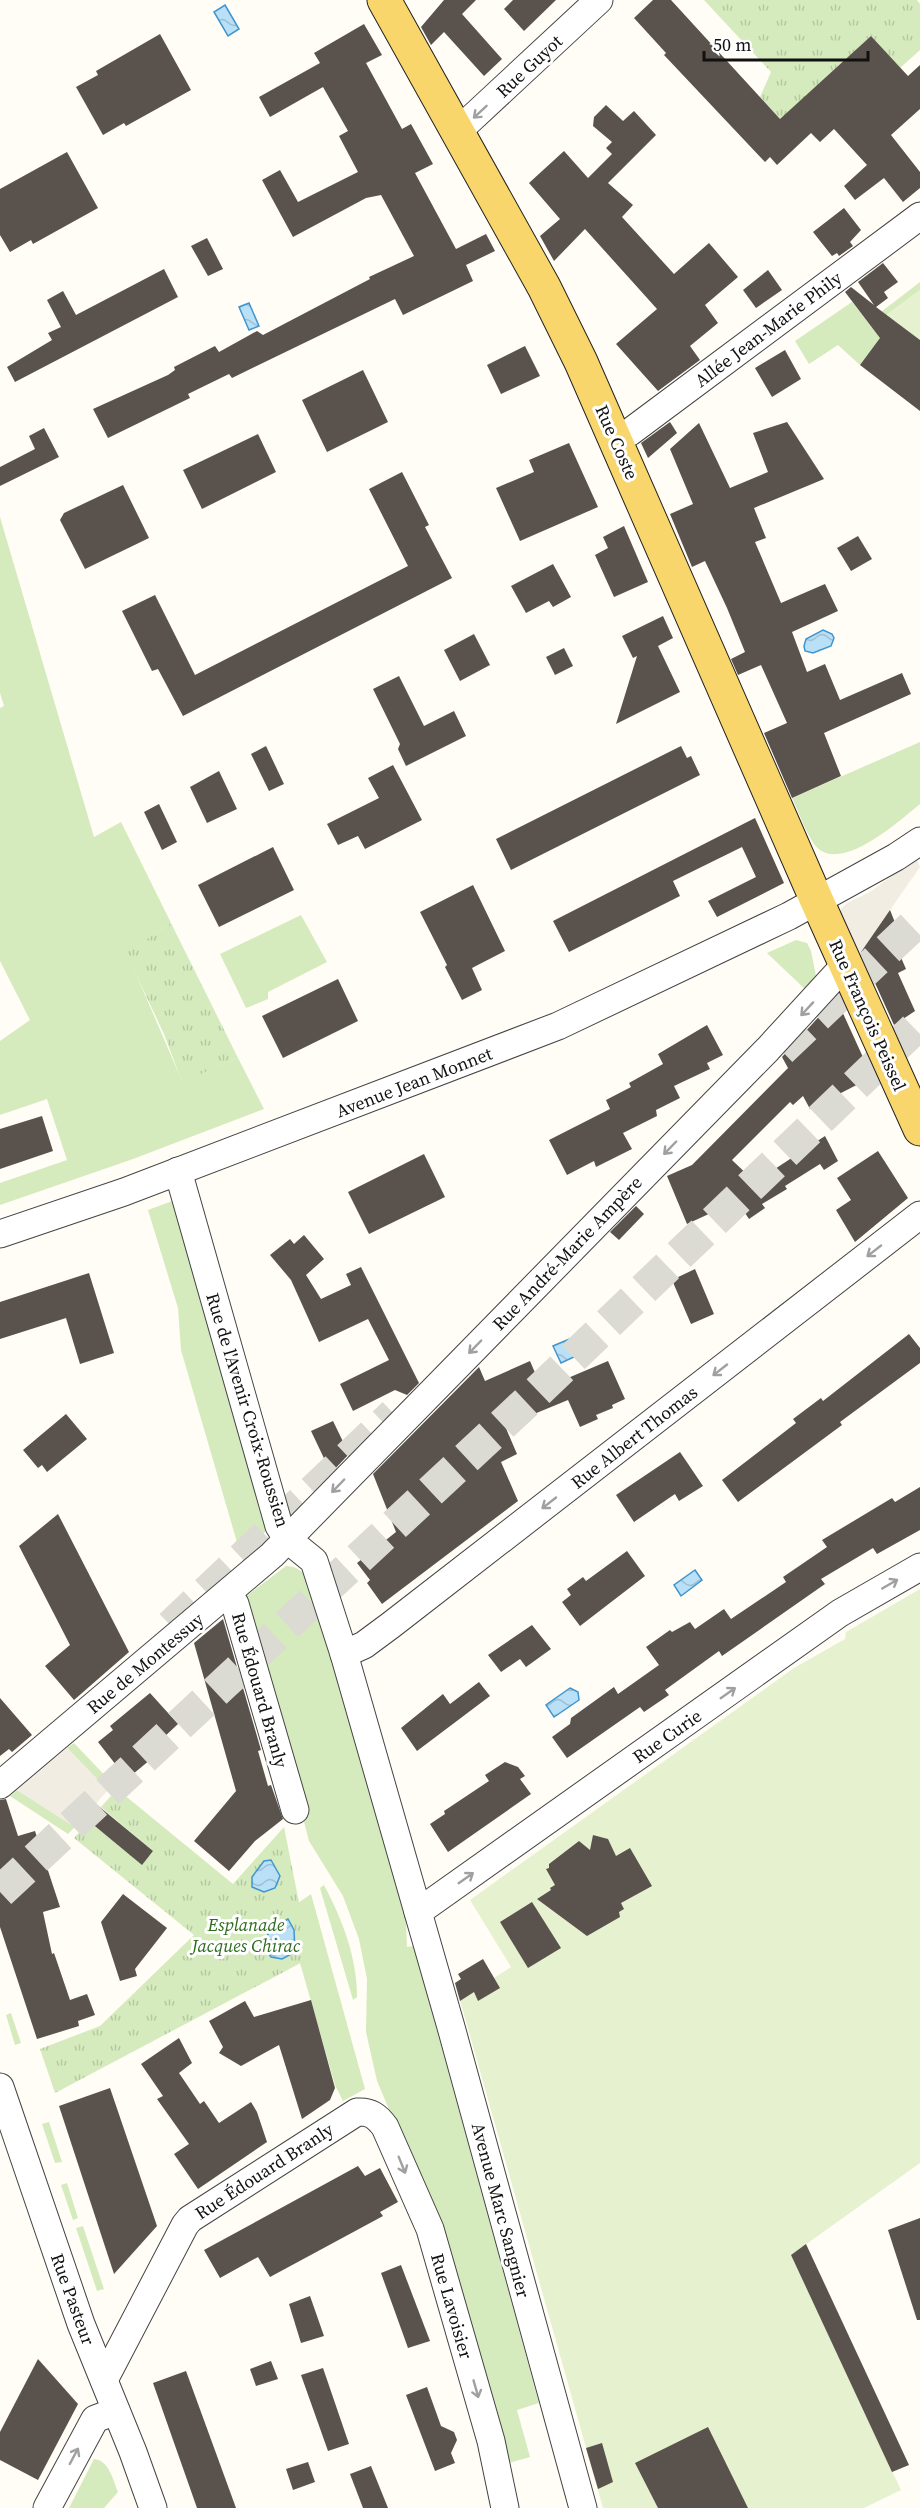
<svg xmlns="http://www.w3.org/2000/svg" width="920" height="2508" font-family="'Source Serif 4',serif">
	<defs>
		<pattern id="park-tufts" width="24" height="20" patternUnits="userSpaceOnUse" patternTransform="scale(1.5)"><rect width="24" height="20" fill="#d5ebbd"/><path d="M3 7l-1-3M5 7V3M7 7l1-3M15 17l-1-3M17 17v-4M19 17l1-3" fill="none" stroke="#b6c8a1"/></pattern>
		<pattern id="water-waves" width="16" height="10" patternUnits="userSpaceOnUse" patternTransform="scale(1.5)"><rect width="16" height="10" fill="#b9e0f7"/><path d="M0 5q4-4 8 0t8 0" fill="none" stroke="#9ebfd3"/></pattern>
	</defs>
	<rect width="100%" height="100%" fill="#fffdf5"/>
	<g fill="#d5ebbd">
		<polygon points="920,282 920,290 884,317 891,324 860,365 838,345 809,364 795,341 852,302 868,322"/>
		<polygon points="0,517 94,837 121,822 171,923 127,953 182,1081 238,1058 264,1109 133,1159 0,1205 0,1183 67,1160 47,1099 0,1115 0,1041 30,1020 0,961 0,708 4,706 0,693"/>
		<path d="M920,742V804C899,821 838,877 814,844C805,831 799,812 792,798Z"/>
		<polygon points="301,915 327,962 268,992 268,999 246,1008 220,954"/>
		<polygon points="796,940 807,943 811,951 816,976 807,991 767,953"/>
		<polygon points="175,1200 267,1530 241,1556 181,1350 178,1308 148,1210"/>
		<path d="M286,1566C298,1567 303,1571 309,1581L395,1881L406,1921L407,1947L414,1946L539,2403L517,2410L530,2457L505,2464L419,2180L377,2081L366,2032L367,1979L359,1939L343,1896L309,1841L245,1597Z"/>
		<polygon points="74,1743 113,1784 108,1790 67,1748"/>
		<polygon points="17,1790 75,1827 68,1834 10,1796"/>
		<path d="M324,1885C342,1919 357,1957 357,1997L353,2000L320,1888Z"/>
		<polygon points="311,1894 365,2089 343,2101 335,2085 300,1963 298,1903"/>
		<polygon points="11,2013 21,2043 15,2045 6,2015"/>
		<polygon points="49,2122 62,2162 55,2163 42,2124"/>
		<polygon points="67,2183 78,2218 73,2220 61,2185"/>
		<polygon points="83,2226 104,2289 97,2291 76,2228"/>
		<path d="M94,2459C109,2460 113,2480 118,2492L104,2508H69Z"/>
	</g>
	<g fill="url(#park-tufts)">
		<polygon points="704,0 917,0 920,4 920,50 900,68 871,36 782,121 760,97 771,72"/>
		<polygon points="171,923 238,1058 182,1082 164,1034 126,953"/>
		<polygon points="117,1789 233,1884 284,1827 310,1958 55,2093 40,2049 100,2026 194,1935 74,1838 89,1821 142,1864 153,1851 101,1807"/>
	</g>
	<g fill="#e6f2cf">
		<polygon points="920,290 920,340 895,321 884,317"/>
		<polygon points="920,1589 920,2163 791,2255 901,2490 864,2508 603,2508 460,2000 495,1980 494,1978 511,1967 470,1900 794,1668 845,1639 846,1632"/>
	</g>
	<g fill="#f1ede2">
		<polygon points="916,858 920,867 860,953 854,952 839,915 841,909 847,903 870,892"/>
		<polygon points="67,1748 108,1790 75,1827 17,1790"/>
	</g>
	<g fill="url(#water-waves)" stroke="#3f96cf" stroke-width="1.5">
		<polygon points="225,5 239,29 228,36 214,12"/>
		<polygon points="249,303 259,326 249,330 239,307"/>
		<polygon points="823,630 832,634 834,638 831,646 813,653 805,651 804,646 806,639"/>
		<polygon points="586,1332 588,1336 594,1333 597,1341 592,1344 593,1348 561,1363 553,1346"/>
		<polygon points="695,1570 702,1580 681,1596 674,1585"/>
		<polygon points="570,1688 578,1692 579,1700 554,1717 546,1705"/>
		<polygon points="271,1860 280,1876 275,1888 264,1892 252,1887 252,1877 264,1861"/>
		<path d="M288,1919L294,1930L295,1952L282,1959L271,1957C257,1938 271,1929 288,1919Z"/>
	</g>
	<g fill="#5a524d">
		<polygon points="444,0 476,0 462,14 502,59 484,76 444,32 431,45 421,27"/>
		<polygon points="513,0 556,0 524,31 504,9"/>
		<polygon points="653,0 671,0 780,119 871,36 908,76 920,65 920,109 891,135 920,172 920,188 903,202 884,178 855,200 844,186 867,165 834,129 820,142 811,133 777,165 770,157 765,162 664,55 666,53 634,18"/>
		<polygon points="364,24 382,55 366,63 402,129 411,124 433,164 415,173 456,249 486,234 495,251 466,265 473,281 403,315 395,299 232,378 229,374 188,394 190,398 108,438 93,409 168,375 175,370 174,367 215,346 219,352 257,331 263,335 370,279 369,277 414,256 381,195 366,198 293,237 262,180 280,170 298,202 358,172 339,136 348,131 323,87 270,117 259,97 320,63 314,53"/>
		<polygon points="160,34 191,90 126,126 124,123 103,135 76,87 98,75 96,71"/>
		<polygon points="606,105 623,121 634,111 656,135 608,183 633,205 622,217 674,274 709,243 738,277 705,305 718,323 690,346 700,360 658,391 616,344 657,309 585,229 554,261 540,236 560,219 529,183 564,151 588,178 612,154 606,148 612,142 593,126 594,117"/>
		<polygon points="67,152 98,208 33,244 31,240 10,252 0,235 0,189"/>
		<polygon points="844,208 861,230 850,242 853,246 839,256 837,253 832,256 813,232"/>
		<polygon points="207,238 223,269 208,276 191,246"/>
		<polygon points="883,263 898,282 884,292 888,298 876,307 920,340 920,411 860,365 880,338 845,292 851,287 874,305 858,282"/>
		<polygon points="164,269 178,297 15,382 7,367 52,340 48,333 61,327 47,300 63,291 76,315"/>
		<polygon points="768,270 782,290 756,308 743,290"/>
		<polygon points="525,346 540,376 501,394 487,365"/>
		<polygon points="785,350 801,379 772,397 755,368"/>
		<polygon points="363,370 388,422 327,452 302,400"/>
		<polygon points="670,422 677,433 648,458 641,443"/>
		<polygon points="787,422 824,479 754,508 766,538 755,542 781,603 825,584 838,611 792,632 807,672 825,664 840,700 902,673 911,694 824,733 841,776 792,798 764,733 787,723 761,665 738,675 731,659 745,652 727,608 705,561 692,567 670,514 693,504 670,449 699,423 730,488 768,472 753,433"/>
		<polygon points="44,428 59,457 0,486 0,467 35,449 29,436"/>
		<polygon points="258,434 276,472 202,509 183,470"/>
		<polygon points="569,443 598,507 520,541 496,488 534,472 529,460"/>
		<polygon points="402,472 429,525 425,527 452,578 183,716 158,669 152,671 122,611 155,595 195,675 408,566 369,489"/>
		<polygon points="123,485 149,538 85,569 60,520 64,513"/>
		<polygon points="624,526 648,582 614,597 595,555 608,548 603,537"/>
		<polygon points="858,536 872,559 851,571 837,548"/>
		<polygon points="553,564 571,597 553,607 549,601 526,613 511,586"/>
		<polygon points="663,616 673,638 658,646 680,692 616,724 637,656 633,658 622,636"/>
		<polygon points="474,634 490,665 460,681 444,650"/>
		<polygon points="564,648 573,666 555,675 546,657"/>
		<polygon points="399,676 424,726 454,711 466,736 406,766 398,749 400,744 373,689"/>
		<polygon points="266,746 284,784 269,791 251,754"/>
		<polygon points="681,746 687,758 691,756 700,775 511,870 496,839"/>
		<polygon points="393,765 422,820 365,849 358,836 338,845 327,824 379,798 368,778"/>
		<polygon points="219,771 237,809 207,823 190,787"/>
		<polygon points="159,804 177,842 162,850 144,812"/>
		<polygon points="755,818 784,883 717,917 708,901 756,877 742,847 673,881 680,896 569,952 553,921"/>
		<polygon points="273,847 294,890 219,927 198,885"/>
		<polygon points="473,885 505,951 472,968 482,990 462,1000 445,967 447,965 420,912"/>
		<polygon points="890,910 906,950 899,953 906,969 898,973 915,1011 894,1025 861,952"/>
		<polygon points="338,979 358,1021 283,1058 262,1016"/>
		<polygon points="836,998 872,1077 810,1109 803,1096 793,1105 790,1102 732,1160 755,1182 825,1136 838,1161 824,1170 820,1164 785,1186 787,1189 762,1204 765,1208 749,1219 737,1201 687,1224 667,1176 692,1165 788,1068 782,1057"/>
		<polygon points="707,1025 723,1055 707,1063 710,1069 674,1086 680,1098 656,1110 657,1116 623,1133 632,1149 596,1167 594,1161 567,1175 549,1140 610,1109 606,1100 631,1087 629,1083 663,1064 658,1054"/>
		<polygon points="42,1116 53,1151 0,1169 0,1129"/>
		<polygon points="878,1151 908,1198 855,1242 836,1210 851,1200 837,1178"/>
		<polygon points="424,1154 445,1197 369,1234 348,1192"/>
		<polygon points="636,1206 644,1214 619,1240 610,1232"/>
		<polygon points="304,1235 324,1259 306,1275 321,1299 351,1285 346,1274 361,1267 419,1383 407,1395 395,1390 353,1411 340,1384 389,1360 368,1319 319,1342 291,1280 270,1255 290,1239 294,1244"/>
		<polygon points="695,1269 714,1314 691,1324 672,1280"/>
		<polygon points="89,1273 114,1353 80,1364 66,1318 0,1339 0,1302"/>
		<polygon points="909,1334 920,1348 920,1363 840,1422 842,1425 738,1502 722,1480 796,1423 793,1419 821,1398 823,1401"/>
		<polygon points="530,1361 542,1389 608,1361 625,1399 612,1405 613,1408 596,1415 598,1419 580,1427 568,1400 505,1426 517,1454 501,1462 518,1501 382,1604 367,1583 370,1580 357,1563 396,1532 373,1474 479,1367 485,1381"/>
		<polygon points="66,1414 87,1439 47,1472 42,1465 38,1468 23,1450"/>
		<polygon points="333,1421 349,1454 331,1473 311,1431"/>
		<polygon points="680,1452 703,1486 679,1501 675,1494 634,1522 616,1495"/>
		<polygon points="920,1487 920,1530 877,1554 873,1548 821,1579 825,1584 722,1656 719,1651 665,1690 669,1695 644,1712 640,1707 567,1758 552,1737 570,1724 571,1718 614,1687 618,1694 659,1665 646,1647 670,1630 672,1632 690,1622 695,1629 724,1609 731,1619 786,1582 783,1577 827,1547 822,1540 892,1498 895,1502"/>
		<polygon points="58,1514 129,1652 74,1700 45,1666 70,1645 19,1546"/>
		<polygon points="627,1551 645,1576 580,1626 562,1602 571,1595 567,1589 583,1577 586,1581"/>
		<polygon points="223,1619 261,1750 258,1751 268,1786 271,1785 283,1819 255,1841 229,1871 194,1841 236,1791 194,1643"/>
		<polygon points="532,1625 551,1649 526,1667 520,1659 501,1672 488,1655"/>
		<polygon points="479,1682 490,1696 417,1751 401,1728 443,1694 450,1704"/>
		<polygon points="150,1693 178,1724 163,1738 168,1745 127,1779 98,1742 113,1730 110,1726"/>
		<polygon points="0,1698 32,1735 12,1752 9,1749 0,1756"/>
		<polygon points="505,1762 518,1767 525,1776 520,1779 531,1794 448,1852 430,1824 445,1814 444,1811 489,1781 485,1775"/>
		<polygon points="6,1799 18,1836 35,1831 60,1907 43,1912 52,1954 54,1953 70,2000 87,1994 95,2015 78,2021 79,2026 37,2039 0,1927 0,1800"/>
		<polygon points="96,1804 153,1851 142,1865 84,1817"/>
		<polygon points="593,1835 608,1839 616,1856 630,1848 652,1886 621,1903 624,1909 619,1912 620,1917 587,1936 537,1899 551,1890 550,1888 555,1885 546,1869 549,1868 549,1864 579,1841 590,1850"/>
		<polygon points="123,1894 167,1928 135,1969 137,1976 120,1981 101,1922"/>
		<polygon points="532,1902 561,1948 528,1968 500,1922"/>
		<polygon points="483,1959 500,1988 478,2001 474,1992 460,2001 455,1983 461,1979 458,1974"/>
		<polygon points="311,2000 335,2088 330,2100 302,2119 279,2045 241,2066 219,2053 223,2047 209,2021 245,2001 254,2017"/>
		<polygon points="179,2038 192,2063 179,2073 200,2104 204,2101 219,2123 251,2102 257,2112 267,2142 198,2189 174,2154 189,2144 157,2099 163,2096 141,2064"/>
		<polygon points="110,2088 157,2226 114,2274 59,2106"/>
		<polygon points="358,2166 365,2176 380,2168 398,2202 380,2212 383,2216 270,2277 258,2257 220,2278 204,2250"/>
		<polygon points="920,2218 920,2320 917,2320 888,2230"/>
		<polygon points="806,2244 909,2465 892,2472 791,2255"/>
		<polygon points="401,2265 430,2341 408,2348 381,2273"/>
		<polygon points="310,2296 324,2336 301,2343 289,2304"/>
		<polygon points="38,2359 78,2404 38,2480 0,2460 0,2432"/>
		<polygon points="271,2361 278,2379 256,2386 250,2369"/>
		<polygon points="323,2368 349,2444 328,2451 301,2375"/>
		<polygon points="186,2371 236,2508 197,2508 153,2383"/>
		<polygon points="427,2387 441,2426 454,2432 457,2440 451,2453 455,2463 435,2471 406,2395"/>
		<polygon points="708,2427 748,2508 658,2508 635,2463"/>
		<polygon points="602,2443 613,2482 598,2489 586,2448"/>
		<polygon points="308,2462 315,2482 293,2490 286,2469"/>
		<polygon points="371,2466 388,2508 363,2508 350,2474"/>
	</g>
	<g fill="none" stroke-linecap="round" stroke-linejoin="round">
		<g stroke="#dbdad3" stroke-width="33" stroke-dasharray="33 16" stroke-linecap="butt">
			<polyline points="781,1050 920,919"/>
			<polyline points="171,1626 394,1414"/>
			<polyline points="0,1892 531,1398 920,1023"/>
		</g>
		<g stroke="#444" stroke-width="29">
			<g id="minor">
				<polyline points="458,131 599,0"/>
				<polyline points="616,440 630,432 920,216"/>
				<polyline points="178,1171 279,1526 287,1539 314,1561 344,1654 451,2027 583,2508"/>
				<polyline points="0,1234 124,1192 558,1026 789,916 896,857 920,841"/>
				<polyline points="235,1604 295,1810"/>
				<polyline points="344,1654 364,1645 391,1625 920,1215"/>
				<polyline points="0,1785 272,1555 768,1049 845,965"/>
				<polyline points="418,1912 840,1613 920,1567"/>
				<polyline points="0,2087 81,2324 133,2452 153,2508"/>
				<path d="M104,2380L185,2225L190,2219L357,2112C370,2111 377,2116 385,2127L430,2229L491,2441L505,2508"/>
				<polyline points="47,2508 95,2419 116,2411"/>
			</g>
		</g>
		<g stroke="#222" stroke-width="35">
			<polyline id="major" points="384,0 544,287 581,362 817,901 920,1129"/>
		</g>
		<use href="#minor" stroke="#fff" stroke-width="27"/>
		<use href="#major" stroke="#f9d66b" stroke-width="33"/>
	</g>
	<defs><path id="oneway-shaft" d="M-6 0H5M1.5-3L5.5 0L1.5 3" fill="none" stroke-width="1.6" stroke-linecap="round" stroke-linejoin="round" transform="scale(1.5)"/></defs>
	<g stroke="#a0a0a0">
		<use href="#oneway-shaft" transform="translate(480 112) rotate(137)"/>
		<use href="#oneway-shaft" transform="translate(807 1009) rotate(133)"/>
		<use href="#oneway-shaft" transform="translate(670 1148) rotate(134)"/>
		<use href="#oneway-shaft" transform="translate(874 1251) rotate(142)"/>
		<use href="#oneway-shaft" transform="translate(475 1347) rotate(134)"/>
		<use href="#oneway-shaft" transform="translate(720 1370) rotate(142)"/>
		<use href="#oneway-shaft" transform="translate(338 1486) rotate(134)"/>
		<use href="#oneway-shaft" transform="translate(549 1503) rotate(142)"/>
		<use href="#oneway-shaft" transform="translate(890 1584) rotate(-30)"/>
		<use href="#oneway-shaft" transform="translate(728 1693) rotate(-35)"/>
		<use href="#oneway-shaft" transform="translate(466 1878) rotate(-35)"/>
		<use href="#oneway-shaft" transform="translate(402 2165) rotate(68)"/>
		<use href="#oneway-shaft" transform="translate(476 2389) rotate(74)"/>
		<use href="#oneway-shaft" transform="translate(74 2456) rotate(-62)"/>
	</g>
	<g text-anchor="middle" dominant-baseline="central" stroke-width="6" stroke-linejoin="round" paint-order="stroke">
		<g font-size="18" fill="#111" stroke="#fff">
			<text transform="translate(529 66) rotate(-43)">Rue Guyot</text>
			<text transform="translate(768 329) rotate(-37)">Allée Jean-Marie Phily</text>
			<text transform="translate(617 442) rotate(66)">Rue Coste</text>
			<text transform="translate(868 1015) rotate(66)">Rue François Peissel</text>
			<text transform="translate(414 1082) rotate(-21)">Avenue Jean Monnet</text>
			<text transform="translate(567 1253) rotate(-46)">Rue André-Marie Ampère</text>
			<text transform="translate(248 1410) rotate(73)">Rue de l'Avenir Croix-Roussien</text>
			<text transform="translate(634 1437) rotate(-38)">Rue Albert Thomas</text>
			<text transform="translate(145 1663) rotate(-40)">Rue de Montessuy</text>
			<text transform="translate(260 1690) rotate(74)">Rue Édouard Branly</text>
			<text transform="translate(667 1736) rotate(-35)">Rue Curie</text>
			<text transform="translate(264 2171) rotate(-33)">Rue Édouard Branly</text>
			<text transform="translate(501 2210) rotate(75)">Avenue Marc Sangnier</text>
			<text transform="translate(73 2299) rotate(70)">Rue Pasteur</text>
			<text transform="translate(452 2306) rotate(74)">Rue Lavoisier</text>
		</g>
		<g font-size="18" font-style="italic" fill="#2f6b1f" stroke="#fff">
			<text x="246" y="1924">Esplanade<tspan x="246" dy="21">Jacques Chirac</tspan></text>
		</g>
	</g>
	<path d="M704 51v9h164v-9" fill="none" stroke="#111111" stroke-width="3"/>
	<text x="713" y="51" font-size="18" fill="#111111" stroke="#ffffff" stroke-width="4.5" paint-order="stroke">50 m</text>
</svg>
